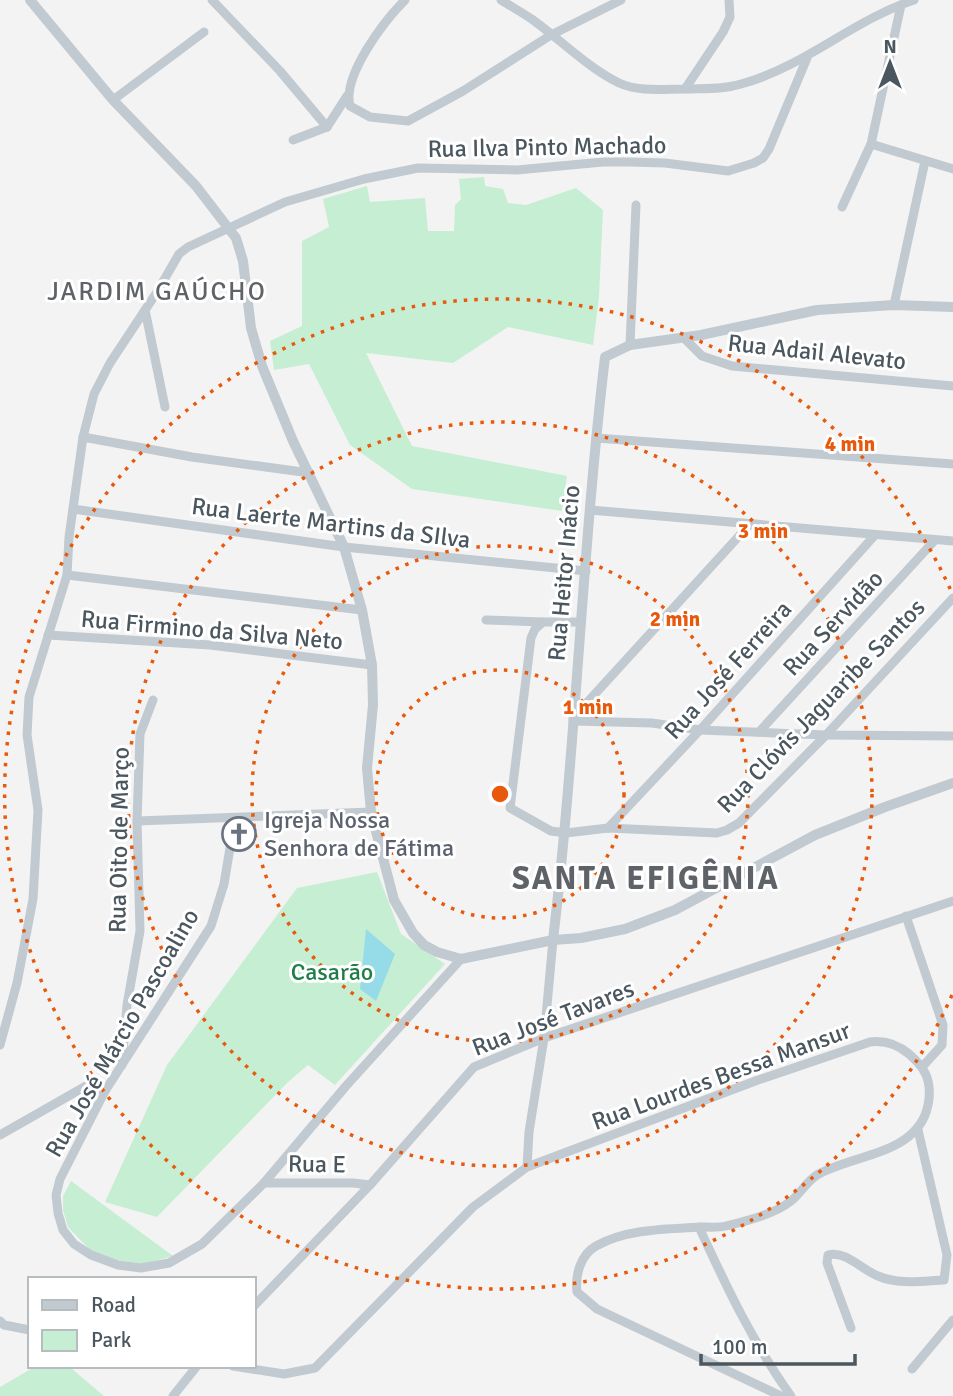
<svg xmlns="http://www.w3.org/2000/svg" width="953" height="1396" font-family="Signika,sans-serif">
	<rect width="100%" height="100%" fill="#f4f3f3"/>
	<g fill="#c5eed2">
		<polygon points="484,177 485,186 503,189 508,203 526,205 576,188 603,210 599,297 593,345 508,327 453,363 366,353 412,446 567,476 562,511 412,489 350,445 309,364 274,370 270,341 302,326 302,241 329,227 323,199 367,186 370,202 425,198 428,231 454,231 455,205 461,199 459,179"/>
		<polygon points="377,872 401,934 445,964 335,1085 308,1065 288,1082 157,1217 105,1202 167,1065 297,888"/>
		<polygon points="71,1181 173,1256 143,1264 117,1260 93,1253 68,1227 63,1210 63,1196"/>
		<polygon points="31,1369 72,1369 104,1396 0,1396 0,1387"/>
	</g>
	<polygon fill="#95dce8" points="366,929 395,954 376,1001 360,989"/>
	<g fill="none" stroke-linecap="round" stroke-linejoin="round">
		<g stroke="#c1cad0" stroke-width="9">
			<polyline points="212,0 280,71 327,127"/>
			<path d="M405,0C384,21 342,76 350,106L370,117L408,121L463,91L551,35L621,0"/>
			<path d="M501,0C512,7 523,13 533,20C562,41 587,67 619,83C639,92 662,89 683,89C702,88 722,90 741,84C804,67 853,20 914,0"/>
			<polyline points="685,89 723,32 730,17 729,0"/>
			<polyline points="113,100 204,32"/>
			<polyline points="327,127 347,96"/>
			<polyline points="293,140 327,127"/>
			<polyline points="871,144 953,169"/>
			<polyline points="842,207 871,144 901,5"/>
			<polyline points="894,305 925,161"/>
			<polyline points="145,310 165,407"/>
			<polyline points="684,338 702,356 732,366 953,386"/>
			<polyline points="630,345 636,205"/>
			<polyline points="83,437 192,457 310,473"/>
			<polyline points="596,438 953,464"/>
			<polyline points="73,509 344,547 586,571"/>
			<polyline points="590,510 953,541"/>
			<polyline points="67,575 362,610"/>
			<polyline points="486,620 543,622"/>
			<polyline points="581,622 543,622 535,629 531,638 510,808 551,831 566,833 608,828 717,833 727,830 739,823 826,735 953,598"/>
			<polyline points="48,635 210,645 372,665"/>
			<polyline points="573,718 750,524"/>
			<polyline points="573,721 652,723 700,730 826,735 953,736"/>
			<polyline points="759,732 935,540"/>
			<polyline points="235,818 224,884 211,926 105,1091 60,1179 56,1195 58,1213 63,1230 74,1244 91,1255 118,1265 141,1268 169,1263 202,1244 264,1183 346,1086 461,959"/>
			<polyline points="137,821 371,812"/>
			<polyline points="608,828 700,730 875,535"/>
			<polyline points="906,916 943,1025 942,1045 923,1066"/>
			<polyline points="0,1045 17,983 33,899 38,810 27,735 29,697 67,575 69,537 83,437 94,394 110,363 157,292 179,254 188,247 285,202 364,179 418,168 517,170 603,162 629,162 665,163 728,171 754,163 763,158 769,149 807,58"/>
			<polyline points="122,1065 127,1005 140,931 137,821 140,734 153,700"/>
			<polyline points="0,1135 86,1086 105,1091"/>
			<polyline points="527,1167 529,1132 544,1038 553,940"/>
			<polyline points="264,1183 353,1183 370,1185"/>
			<path d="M699,1227C726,1286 753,1343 791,1396"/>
			<polyline points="254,1306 370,1185 474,1067 544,1038 953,901"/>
			<polyline points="0,1321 4,1325 30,1330"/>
			<path d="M851,1328L827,1263L828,1255C845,1250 862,1270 878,1276C899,1285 922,1281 944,1280L947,1255L918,1130"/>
			<path d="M233,1366L284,1374L315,1368L473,1207L527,1167L758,1080L870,1042C885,1040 897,1044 909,1054C924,1067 931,1078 929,1099C923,1155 855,1153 817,1175C807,1181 800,1194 791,1201C775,1214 746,1221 726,1226C718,1228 708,1227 700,1227C666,1229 626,1229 596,1246C580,1255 575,1276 577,1292L597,1309L781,1396"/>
			<polyline points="912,1369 953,1320"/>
			<polyline points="173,1396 197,1366"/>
		</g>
		<g stroke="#c1cad0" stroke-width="10">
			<polyline points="30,0 113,100 196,186 236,238 243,261 251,328 262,366 293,441 344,547 362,610 372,665 373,705 367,768 371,812 394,900 413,933 424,945 437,952 461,959 553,940 581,938 625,929 675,910 815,835 885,807 953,783"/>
			<path d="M553,940C576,746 582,551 605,357L630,345L701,335L817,310L894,305L953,307"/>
		</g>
	</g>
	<g fill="none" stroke="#e8590c" stroke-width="3.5" stroke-dasharray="3.5 7">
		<circle cx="500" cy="794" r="124"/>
		<circle cx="500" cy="794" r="248"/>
		<circle cx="500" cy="794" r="372"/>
		<path d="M952 995A495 495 0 1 1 952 593"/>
	</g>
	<defs>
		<g id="church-ring" transform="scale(1.75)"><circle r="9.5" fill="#fff" stroke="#6b7280" stroke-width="1.5"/><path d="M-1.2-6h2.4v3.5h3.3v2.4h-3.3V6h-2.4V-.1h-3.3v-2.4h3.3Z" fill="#6b7280"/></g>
	</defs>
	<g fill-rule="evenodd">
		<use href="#church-ring" x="239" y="834"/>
	</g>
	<g text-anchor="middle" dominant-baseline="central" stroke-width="6" stroke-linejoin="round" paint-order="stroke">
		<g font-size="24" fill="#4b575f" stroke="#fff">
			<text transform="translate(547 147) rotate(-1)">Rua Ilva Pinto Machado</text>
			<text transform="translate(817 352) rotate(6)">Rua Adail Alevato</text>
			<text transform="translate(331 523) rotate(7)">Rua Laerte Martins da SIlva</text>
			<text transform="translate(564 573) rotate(-85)">Rua Heitor Inácio</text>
			<text transform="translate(833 623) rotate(-47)">Rua Servidão</text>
			<text transform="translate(212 630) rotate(5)">Rua Firmino da Silva Neto</text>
			<text transform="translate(728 670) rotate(-48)">Rua José Ferreira</text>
			<text transform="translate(821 706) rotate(-46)">Rua Clóvis Jaguaribe Santos</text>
			<text transform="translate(119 840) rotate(-89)">Rua Oito de Março</text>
			<text transform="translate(553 1018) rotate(-21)">Rua José Tavares</text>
			<text transform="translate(122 1033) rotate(-60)">Rua José Márcio Pascoalino</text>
			<text transform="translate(721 1076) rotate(-20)">Rua Lourdes Bessa Mansur</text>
			<text transform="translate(317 1164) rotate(1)">Rua E</text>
		</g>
		<g font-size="24" fill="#5b616d" stroke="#fff" text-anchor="start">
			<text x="264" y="820">Igreja Nossa<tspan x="264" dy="28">Senhora de Fátima</tspan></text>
		</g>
		<g font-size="24" fill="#1e7e48" stroke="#fff">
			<text x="332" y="972">Casarão</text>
		</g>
		<g font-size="26" letter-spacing="2" fill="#5f6367" stroke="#fff">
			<text x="157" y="292">JARDIM GAÚCHO</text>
		</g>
		<g font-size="32" font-weight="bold" letter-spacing="2" fill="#5f6367" stroke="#fff">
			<text x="646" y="878">SANTA EFIGÊNIA</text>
		</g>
	</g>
	<circle cx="500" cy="794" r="10" fill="#e8590c" stroke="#fff" stroke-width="3.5"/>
	<g font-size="21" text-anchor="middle" font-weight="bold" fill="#e8590c" stroke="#fff" stroke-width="6" stroke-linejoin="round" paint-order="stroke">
		<text x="850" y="451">4 min</text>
		<text x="763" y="538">3 min</text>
		<text x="675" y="626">2 min</text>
		<text x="588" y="714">1 min</text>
	</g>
	<rect x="28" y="1277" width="228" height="91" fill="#ffffff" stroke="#b7bcbf" stroke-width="2"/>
	<rect x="42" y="1300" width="35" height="10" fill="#c1cad0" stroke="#b7bcbf" stroke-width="2"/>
	<text x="91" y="1312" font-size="21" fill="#4b575f">Road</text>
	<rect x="42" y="1330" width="35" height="21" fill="#c5eed2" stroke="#b7bcbf" stroke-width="2"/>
	<text x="91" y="1347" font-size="21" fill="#4b575f">Park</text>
	<g transform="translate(890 63)" stroke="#ffffff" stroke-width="5" paint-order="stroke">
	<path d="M0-5L12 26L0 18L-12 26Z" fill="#4b575f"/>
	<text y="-10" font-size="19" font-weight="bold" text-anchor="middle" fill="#4b575f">N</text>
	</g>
	<path d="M701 1354v10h154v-10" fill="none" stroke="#4b575f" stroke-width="3.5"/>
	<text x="712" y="1354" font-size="21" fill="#4b575f" stroke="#ffffff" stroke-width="5" paint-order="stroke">100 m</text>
</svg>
